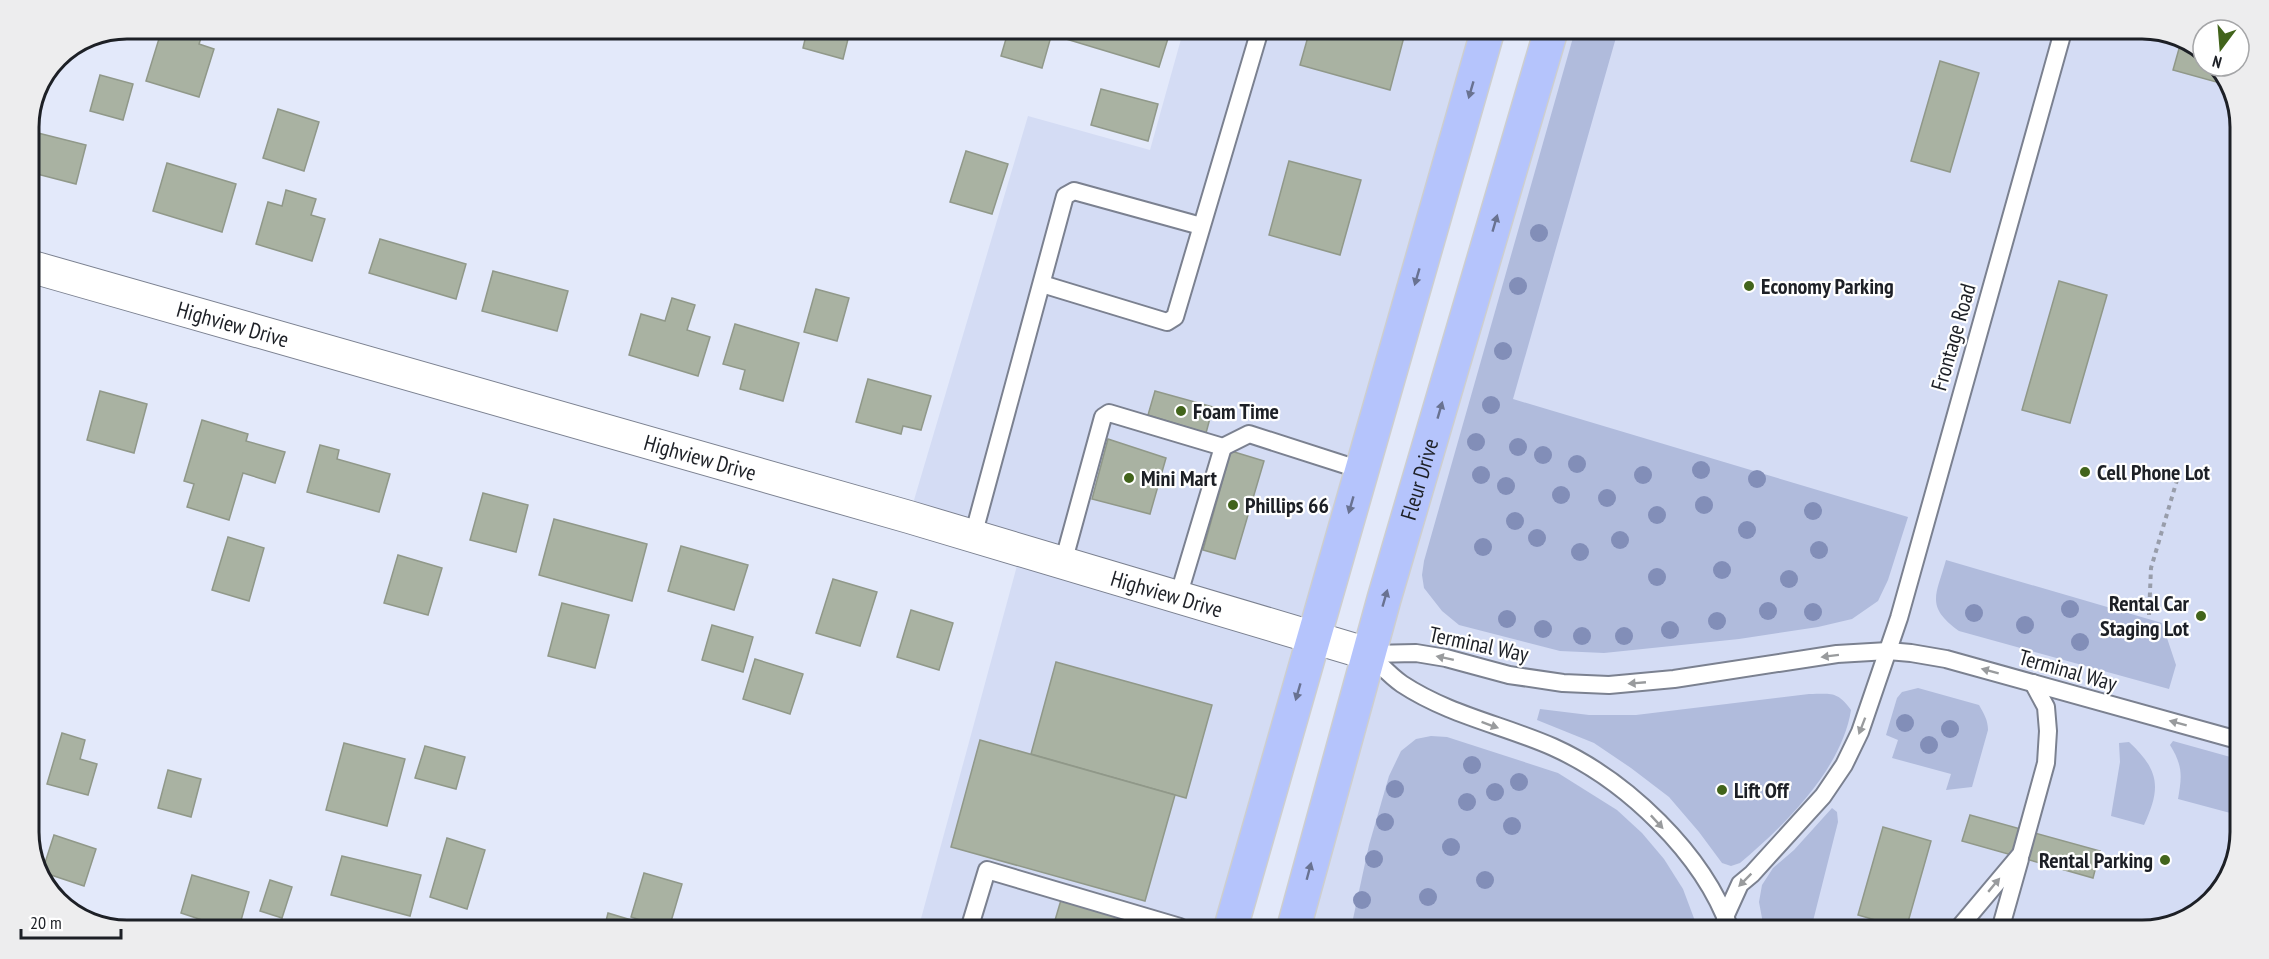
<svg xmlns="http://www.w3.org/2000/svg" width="2269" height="959" font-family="'PT Sans Narrow',sans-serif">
	<rect width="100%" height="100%" fill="#e3e9fa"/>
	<g fill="#d4dcf4">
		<polygon points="1183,32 1487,33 1231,927 919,926 1021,551 909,517 1028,116 1150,150"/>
		<polygon points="1550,34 2179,36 2203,54 2203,66 2220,67 2240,121 2233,869 2197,914 2142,930 1294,927"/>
	</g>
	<g fill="#b0bbdc">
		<polygon points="1574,34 1617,34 1513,399 1908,517 1888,580 1878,601 1852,619 1818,627 1739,639 1604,653 1560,651 1459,625 1442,611 1424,588 1422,575 1424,561"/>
		<path d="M1946,560L2162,623L2176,665L2169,689L1959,631C1925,606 1936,596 1946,560Z"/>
		<path d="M1918,688L1979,705C1984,714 1988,720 1988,730L1972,787L1946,790L1951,774L1892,758L1898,740L1886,735L1897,698L1902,692Z"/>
		<path d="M1809,694C1832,694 1837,691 1851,710C1842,769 1784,826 1740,863L1731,866L1722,863L1699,832L1669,797L1631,768L1594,743L1537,720L1540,709L1589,715H1636Z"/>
		<polygon points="1431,736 1447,737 1558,773 1617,810 1642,833 1664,859 1683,889 1698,929 1351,928 1369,845 1389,776 1401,751 1416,739"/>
		<path d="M2173,741L2234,758V814L2178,799C2182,776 2183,766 2170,745Z"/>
		<path d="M2129,742C2160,771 2161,788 2144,825L2111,816L2120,762L2119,743Z"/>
		<polygon points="1832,808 1837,812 1838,822 1811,929 1764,929 1759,902 1762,885 1773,868 1794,850"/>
	</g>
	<g fill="#a9b2a2" stroke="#909889" stroke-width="1.5">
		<polygon points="162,29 204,29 199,44 214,49 199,97 146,81"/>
		<polygon points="807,31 850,31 843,59 803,48"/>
		<polygon points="1008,32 1052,33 1042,68 1001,56"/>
		<polygon points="1068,32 1170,32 1159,67 1066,39"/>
		<polygon points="1309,33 1405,33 1390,90 1300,65"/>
		<polygon points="2182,38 2203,54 2203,66 2220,67 2227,85 2173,70"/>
		<polygon points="1940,61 1979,73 1950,172 1911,161"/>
		<polygon points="100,75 133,84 123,120 90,111"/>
		<polygon points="1101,89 1158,104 1148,141 1091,125"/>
		<polygon points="278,109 319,122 304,171 263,158"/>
		<polygon points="30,131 86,145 76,184 29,172"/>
		<polygon points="966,151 1008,164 992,214 950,202"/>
		<polygon points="1289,161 1361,180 1340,255 1269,235"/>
		<polygon points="167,163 236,184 222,232 153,211"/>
		<polygon points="286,190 316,199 311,215 325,219 312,261 256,244 268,202 282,206"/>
		<polygon points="380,239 466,264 456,299 369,273"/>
		<polygon points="493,271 568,291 557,331 482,311"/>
		<polygon points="2059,281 2107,295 2070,423 2022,410"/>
		<polygon points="816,289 849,298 837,341 804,332"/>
		<polygon points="672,298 695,305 687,330 710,337 698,376 629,355 641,314 665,321"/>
		<polygon points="735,324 799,343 783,401 740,389 745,370 723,364"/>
		<polygon points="868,379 931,396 921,430 903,426 901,434 856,422"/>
		<polygon points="100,391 147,404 134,453 87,440"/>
		<polygon points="1155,391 1213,407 1206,433 1148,415"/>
		<polygon points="202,420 248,434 246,441 285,452 275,483 243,473 229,520 187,507 194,484 184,481"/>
		<polygon points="1108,439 1166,458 1150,514 1092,499"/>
		<polygon points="320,445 339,450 337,459 390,474 379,512 307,492"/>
		<polygon points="1231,451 1264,461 1235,559 1203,550"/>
		<polygon points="483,493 528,505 516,552 470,540"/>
		<polygon points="554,519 647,544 632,601 539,575"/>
		<polygon points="228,537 264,548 249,601 212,590"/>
		<polygon points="681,546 748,565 734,610 668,591"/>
		<polygon points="398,555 442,568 428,615 384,603"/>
		<polygon points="833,579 877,592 860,646 816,633"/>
		<polygon points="562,603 609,615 595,668 548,656"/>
		<polygon points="911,610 953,623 939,670 897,657"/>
		<polygon points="712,625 753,637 743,672 702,660"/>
		<polygon points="755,659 803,674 790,714 743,699"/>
		<polygon points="1056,662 1212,705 1186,798 1031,754"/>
		<polygon points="62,733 85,740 80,759 97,764 88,795 47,784"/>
		<polygon points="980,740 1175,795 1145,901 951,847"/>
		<polygon points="344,743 405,759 387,826 326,810"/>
		<polygon points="425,746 465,757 456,789 415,778"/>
		<polygon points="168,770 201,779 191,817 158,808"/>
		<polygon points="1970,815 2100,851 2093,878 1962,841"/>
		<polygon points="1883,827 1931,841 1906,929 1858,915"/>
		<polygon points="54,835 96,849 84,886 42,872"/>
		<polygon points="447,838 485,850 467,909 430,897"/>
		<polygon points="342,856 421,875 410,916 331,895"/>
		<polygon points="644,873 682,884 670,925 656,925 631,917"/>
		<polygon points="192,875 249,892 240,924 214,924 181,913"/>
		<polygon points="270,880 292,887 282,918 260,911"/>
		<polygon points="1061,900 1143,924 1142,927 1053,927"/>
		<polygon points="608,913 648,925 605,925"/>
	</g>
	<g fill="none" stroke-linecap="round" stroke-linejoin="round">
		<g stroke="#7b8190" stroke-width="20">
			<g id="lane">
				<polyline points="1042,284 1167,322 1175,317 1259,33"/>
				<polyline points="973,536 1065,196 1074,191 1201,226"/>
				<polyline points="1063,563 1103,417 1109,413 1223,447 1249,434 1361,470"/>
				<polyline points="1178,597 1223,447"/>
				<polyline points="1369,654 1416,653 1446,658 1509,675 1563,683 1609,685 1674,679 1837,654 1888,651 1911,653 1946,659 2234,739"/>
				<path d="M1369,654C1380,664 1390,676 1402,684C1449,715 1503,725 1553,747C1626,780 1703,853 1730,929"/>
				<polyline points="1725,917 1740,884 1752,874 1823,796 1844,765 1860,732 1899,618 2062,35"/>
				<polyline points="970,926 987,870 1180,927"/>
				<polyline points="1957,930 2021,854 2046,763 2048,731 2046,707 2033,683"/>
				<polyline points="2000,930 2020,859"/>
			</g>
		</g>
		<g stroke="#7b8190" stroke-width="34">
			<g id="street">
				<path id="s1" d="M29,266L909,517L1369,654"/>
			</g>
		</g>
		<g stroke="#cdcecf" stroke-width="36">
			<g id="primary">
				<polyline points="1231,927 1487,33"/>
				<path id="s2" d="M1294,927L1384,599L1550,34"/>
			</g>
		</g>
		<polyline stroke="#989daa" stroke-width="4" stroke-dasharray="4.5 4.5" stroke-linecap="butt" points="2149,615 2151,568 2177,480"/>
		<use href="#lane" stroke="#fff" stroke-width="16"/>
		<use href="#street" stroke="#fff" stroke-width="32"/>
		<use href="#primary" stroke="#b5c4fc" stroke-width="33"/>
	</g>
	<g fill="#828eb8">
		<circle cx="1539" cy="233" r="9"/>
		<circle cx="1518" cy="286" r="9"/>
		<circle cx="1503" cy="351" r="9"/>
		<circle cx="1491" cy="405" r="9"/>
		<circle cx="1476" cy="442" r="9"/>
		<circle cx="1518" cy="447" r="9"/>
		<circle cx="1543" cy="455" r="9"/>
		<circle cx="1577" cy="464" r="9"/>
		<circle cx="1701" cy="470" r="9"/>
		<circle cx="1481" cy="475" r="9"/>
		<circle cx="1643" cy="475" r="9"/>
		<circle cx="1757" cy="479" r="9"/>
		<circle cx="1506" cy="486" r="9"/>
		<circle cx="1561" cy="495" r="9"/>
		<circle cx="1607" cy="498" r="9"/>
		<circle cx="1704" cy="505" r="9"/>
		<circle cx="1813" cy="511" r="9"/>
		<circle cx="1657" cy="515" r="9"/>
		<circle cx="1515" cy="521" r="9"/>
		<circle cx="1747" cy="530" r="9"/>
		<circle cx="1537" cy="538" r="9"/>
		<circle cx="1620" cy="540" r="9"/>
		<circle cx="1483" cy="547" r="9"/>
		<circle cx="1819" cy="550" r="9"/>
		<circle cx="1580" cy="552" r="9"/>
		<circle cx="1722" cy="570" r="9"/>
		<circle cx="1657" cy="577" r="9"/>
		<circle cx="1789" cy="579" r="9"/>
		<circle cx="2070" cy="609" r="9"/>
		<circle cx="1768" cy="611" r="9"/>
		<circle cx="1813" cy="612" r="9"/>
		<circle cx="1974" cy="613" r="9"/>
		<circle cx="1507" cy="619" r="9"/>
		<circle cx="1717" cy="621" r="9"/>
		<circle cx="2025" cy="625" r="9"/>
		<circle cx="1543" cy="629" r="9"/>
		<circle cx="1670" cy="630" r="9"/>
		<circle cx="1582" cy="636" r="9"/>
		<circle cx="1624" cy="636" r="9"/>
		<circle cx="2080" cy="642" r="9"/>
		<circle cx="1905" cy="723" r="9"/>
		<circle cx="1950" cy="729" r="9"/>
		<circle cx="1929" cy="745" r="9"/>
		<circle cx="1472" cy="765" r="9"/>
		<circle cx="1519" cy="782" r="9"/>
		<circle cx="1395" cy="789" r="9"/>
		<circle cx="1495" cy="792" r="9"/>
		<circle cx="1467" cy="802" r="9"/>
		<circle cx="1385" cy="822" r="9"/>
		<circle cx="1512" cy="826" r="9"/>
		<circle cx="1451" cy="847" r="9"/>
		<circle cx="1374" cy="859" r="9"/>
		<circle cx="1485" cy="880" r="9"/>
		<circle cx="1428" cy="897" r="9"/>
		<circle cx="1362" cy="900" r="9"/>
	</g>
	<defs><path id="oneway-solid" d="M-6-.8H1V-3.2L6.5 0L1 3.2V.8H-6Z" transform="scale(1.5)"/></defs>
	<g fill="#697291">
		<use href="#oneway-solid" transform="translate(1471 90) rotate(106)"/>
		<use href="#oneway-solid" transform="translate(1495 223) rotate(-74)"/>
		<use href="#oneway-solid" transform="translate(1417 277) rotate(106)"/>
		<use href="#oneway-solid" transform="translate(1440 410) rotate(-74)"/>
		<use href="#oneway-solid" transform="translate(1351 505) rotate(106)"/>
		<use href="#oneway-solid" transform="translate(1385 598) rotate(-74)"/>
		<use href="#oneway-solid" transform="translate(1298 692) rotate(106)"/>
		<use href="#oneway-solid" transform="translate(1309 871) rotate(-75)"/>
	</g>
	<g fill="#999b9d">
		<use href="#oneway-solid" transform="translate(1830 656) rotate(173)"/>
		<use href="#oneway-solid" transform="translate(1445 658) rotate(-168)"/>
		<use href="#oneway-solid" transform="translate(1990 671) rotate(-165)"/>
		<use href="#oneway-solid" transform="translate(1637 683) rotate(175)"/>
		<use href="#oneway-solid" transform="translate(2178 723) rotate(-165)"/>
		<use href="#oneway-solid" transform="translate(1490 725) rotate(20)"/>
		<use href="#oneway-solid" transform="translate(1862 726) rotate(111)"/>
		<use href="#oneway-solid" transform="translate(1657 822) rotate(47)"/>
		<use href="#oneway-solid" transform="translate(1745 880) rotate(135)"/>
		<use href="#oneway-solid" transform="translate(1994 885) rotate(-50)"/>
	</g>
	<g fill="#42641b" stroke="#fff" stroke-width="2">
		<circle cx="1749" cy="286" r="6"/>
		<circle cx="1181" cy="411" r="6"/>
		<circle cx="2085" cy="472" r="6"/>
		<circle cx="1129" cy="478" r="6"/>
		<circle cx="1233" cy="505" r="6"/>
		<circle cx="2201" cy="616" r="6"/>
		<circle cx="1722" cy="790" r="6"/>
		<circle cx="2165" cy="860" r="6"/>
	</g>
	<g text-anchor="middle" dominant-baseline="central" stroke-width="4.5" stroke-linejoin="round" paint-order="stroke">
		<g font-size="22" font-weight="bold" fill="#1d2026" stroke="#fff" text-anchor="start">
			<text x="1761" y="286">Economy Parking</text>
			<text x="1193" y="411">Foam Time</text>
			<text x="2097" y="472">Cell Phone Lot</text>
			<text x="1141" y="478">Mini Mart</text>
			<text x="1245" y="505">Phillips 66</text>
			<text x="2189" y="603" text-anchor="end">Rental Car<tspan x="2189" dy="25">Staging Lot</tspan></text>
			<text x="1734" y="790">Lift Off</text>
			<text x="2153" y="860" text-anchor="end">Rental Parking</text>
		</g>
		<g font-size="22" fill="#1d2026" stroke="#fff">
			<text stroke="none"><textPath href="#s1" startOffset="212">Highview Drive</textPath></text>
			<text transform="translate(1953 337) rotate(-74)">Frontage Road</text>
			<text stroke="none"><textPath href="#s1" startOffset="698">Highview Drive</textPath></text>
			<text stroke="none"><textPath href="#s2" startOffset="465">Fleur Drive</textPath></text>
			<text stroke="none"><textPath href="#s1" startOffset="1184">Highview Drive</textPath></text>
			<text transform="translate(1479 644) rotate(12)">Terminal Way</text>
			<text transform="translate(2068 670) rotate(16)">Terminal Way</text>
		</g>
	</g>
	<path d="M0 0H2269V959H0ZM127 39H2142A88 88 0 0 1 2230 127V832A88 88 0 0 1 2142 920H127A88 88 0 0 1 39 832V127A88 88 0 0 1 127 39Z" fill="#ededee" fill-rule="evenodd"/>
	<path fill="none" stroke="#1d2026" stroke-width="3" d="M127 39H2142A88 88 0 0 1 2230 127V832A88 88 0 0 1 2142 920H127A88 88 0 0 1 39 832V127A88 88 0 0 1 127 39Z"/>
	<g transform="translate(2221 48) rotate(196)"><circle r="28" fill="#ffffff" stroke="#a5a6a8" stroke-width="1.5"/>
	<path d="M0-4.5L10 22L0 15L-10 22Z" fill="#42641b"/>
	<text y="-9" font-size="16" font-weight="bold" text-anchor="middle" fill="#1d2026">N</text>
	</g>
	<path d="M21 929v9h100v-9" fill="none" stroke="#1d2026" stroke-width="3"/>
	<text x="30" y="929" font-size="18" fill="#1d2026" stroke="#ffffff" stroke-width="4.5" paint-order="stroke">20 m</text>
</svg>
